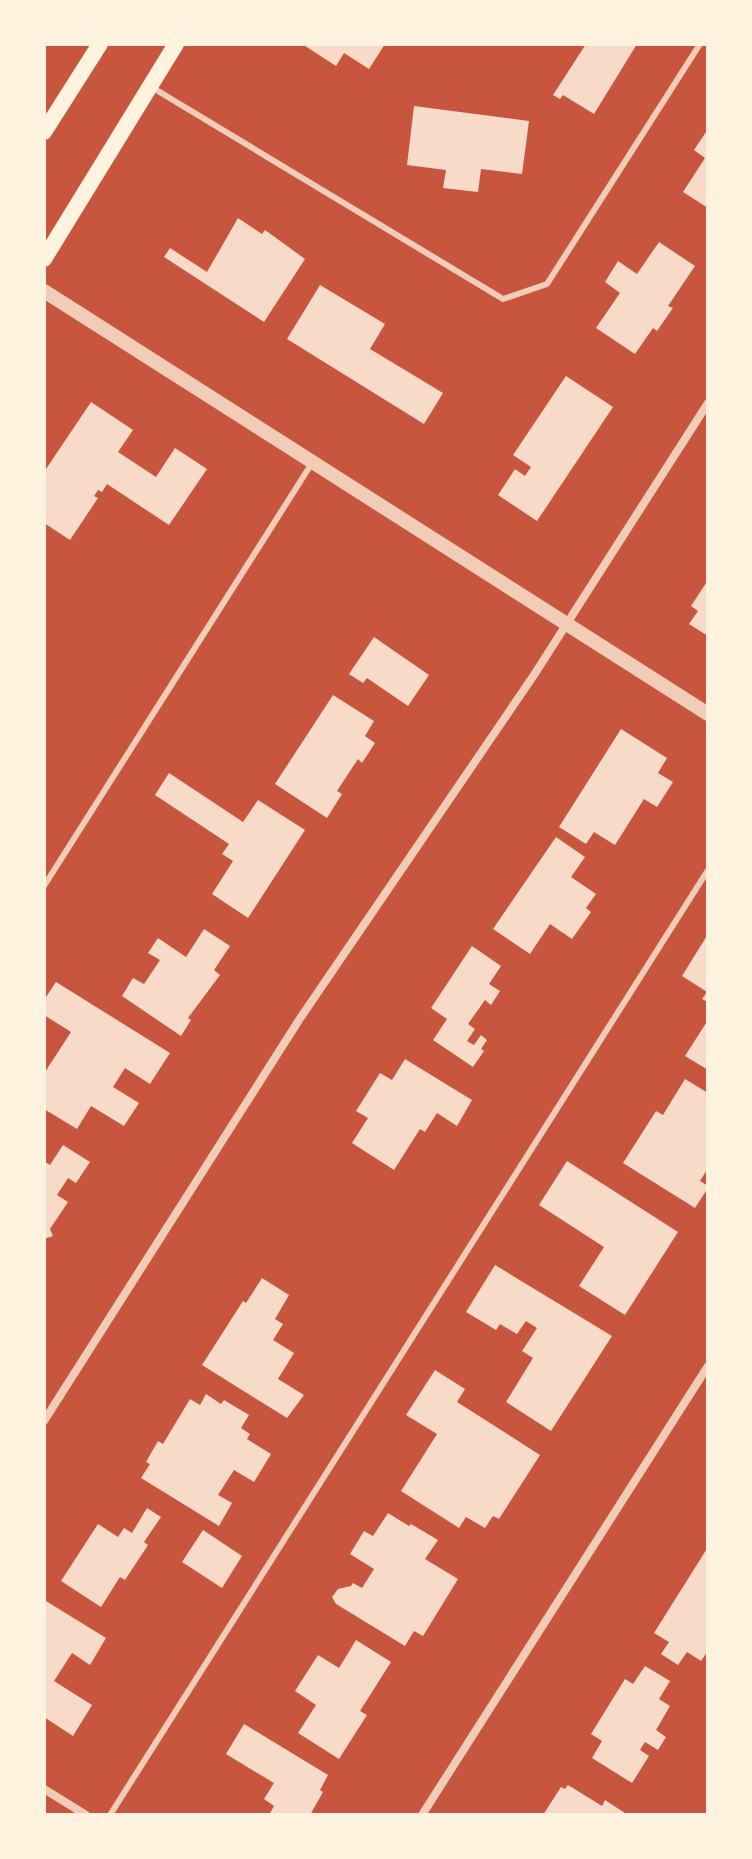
<svg xmlns="http://www.w3.org/2000/svg" width="752" height="1859" font-family="Inter,sans-serif">
	<rect width="100%" height="100%" fill="#c8553d"/>
	<g fill="#f7dbc8">
		<polygon points="302,44 385,44 369,69 344,53 336,66"/>
		<polygon points="586,44 637,44 594,114 563,95 560,99 553,95"/>
		<polygon points="414,106 529,121 522,174 481,169 478,192 443,188 446,170 407,165"/>
		<polygon points="708,129 708,208 683,192 705,158 694,150"/>
		<polygon points="238,218 262,234 265,230 305,259 264,322 164,257 170,248 207,272"/>
		<polygon points="659,242 695,266 668,306 673,308 657,331 653,328 635,354 596,328 620,293 605,282 618,261 637,274"/>
		<polygon points="320,285 385,324 370,349 443,393 424,424 287,339"/>
		<polygon points="566,376 613,407 537,521 498,495 515,469 525,476 531,467 513,455"/>
		<polygon points="91,402 133,430 118,452 156,477 175,448 207,469 169,525 107,484 102,492 98,490 94,496 98,498 70,540 44,523 44,472"/>
		<polygon points="708,580 708,636 689,624 698,611 691,606"/>
		<polygon points="374,637 429,675 408,706 367,678 363,683 349,674"/>
		<polygon points="333,695 374,721 365,736 375,743 362,763 358,759 337,791 342,794 327,818 275,784"/>
		<polygon points="621,729 667,758 658,773 673,782 657,807 644,799 615,845 594,832 586,844 559,827"/>
		<polygon points="169,773 243,822 258,800 305,830 248,918 212,894 233,861 222,854 229,844 155,795"/>
		<polygon points="556,837 585,857 571,877 596,894 586,908 591,912 572,939 550,924 530,954 493,929"/>
		<polygon points="204,929 230,946 214,970 220,975 188,1018 191,1020 181,1036 122,996 133,978 144,984 160,960 148,953 158,938 186,957"/>
		<polygon points="708,934 708,1002 702,999 707,992 682,976"/>
		<polygon points="472,946 501,966 489,984 500,991 491,1005 485,1000 468,1024 475,1029 467,1041 474,1045 481,1035 487,1040 481,1049 484,1051 473,1067 433,1040 447,1019 431,1008"/>
		<polygon points="56,982 170,1053 150,1084 125,1068 113,1087 139,1103 124,1126 91,1106 77,1129 44,1109 44,1071 45,1072 71,1032 44,1015 44,1000"/>
		<polygon points="708,1020 708,1070 685,1056"/>
		<polygon points="405,1059 472,1100 457,1126 437,1113 425,1132 420,1129 394,1170 352,1143 368,1118 356,1111 380,1073 392,1080"/>
		<polygon points="685,1079 708,1093 708,1168 700,1181 708,1186 708,1188 695,1208 623,1163 656,1111 663,1115"/>
		<polygon points="63,1145 90,1162 76,1183 68,1178 57,1195 68,1202 50,1229 53,1236 44,1239 44,1161 50,1165"/>
		<polygon points="567,1161 678,1232 625,1315 579,1286 604,1247 539,1205"/>
		<polygon points="495,1265 612,1336 551,1431 506,1402 533,1358 522,1351 537,1328 526,1321 517,1334 500,1324 496,1330 466,1312"/>
		<polygon points="262,1278 289,1295 275,1319 283,1324 273,1340 294,1353 278,1379 304,1395 287,1418 202,1365 243,1301 246,1303"/>
		<polygon points="435,1370 465,1389 457,1402 540,1455 499,1519 493,1516 485,1528 466,1517 459,1528 401,1491 437,1434 406,1415"/>
		<polygon points="206,1394 221,1404 224,1400 249,1415 241,1428 250,1434 247,1439 271,1454 254,1482 234,1470 218,1495 232,1503 219,1526 141,1478 150,1464 146,1462 158,1441 163,1444 190,1399 200,1405"/>
		<polygon points="147,1508 161,1517 144,1542 148,1545 125,1580 120,1577 101,1607 61,1581 98,1524 118,1537 124,1528 132,1533"/>
		<polygon points="388,1513 409,1526 411,1524 438,1540 425,1559 458,1579 423,1636 414,1631 405,1646 336,1604 332,1597 338,1589 351,1586 353,1583 362,1588 374,1569 350,1554 364,1531 373,1536"/>
		<polygon points="203,1530 242,1556 222,1588 182,1562"/>
		<polygon points="708,1547 708,1651 701,1661 687,1652 678,1665 661,1654 669,1642 654,1633"/>
		<polygon points="46,1601 106,1638 90,1665 72,1653 54,1681 92,1705 73,1736 44,1717 44,1604"/>
		<polygon points="356,1640 391,1662 360,1711 367,1715 339,1759 298,1733 316,1705 295,1691 318,1655 339,1668"/>
		<polygon points="645,1666 670,1681 659,1699 670,1706 656,1730 666,1737 658,1750 645,1742 640,1750 649,1756 632,1783 592,1758 602,1741 591,1734 625,1679 633,1684"/>
		<polygon points="244,1724 328,1775 320,1790 323,1792 310,1815 269,1815 274,1806 264,1799 274,1783 226,1754"/>
		<polygon points="568,1785 602,1806 605,1800 628,1815 543,1815 561,1787 565,1789"/>
	</g>
	<g fill="none" stroke-linecap="round" stroke-linejoin="round">
		<g stroke="#f1ccb7" stroke-width="6">
			<polyline points="153,88 503,299 547,284 700,44"/>
			<polyline points="44,886 312,463"/>
			<polyline points="110,1815 708,870"/>
		</g>
		<g stroke="#f1ccb7" stroke-width="8">
			<polyline points="44,1421 299,1020 534,675 708,403"/>
			<polyline points="44,1789 86,1815"/>
			<polyline points="422,1815 708,1366"/>
		</g>
		<polyline stroke="#f1ccb7" stroke-width="14" points="44,291 708,714"/>
		<g stroke="#fff3e0" stroke-width="16">
			<polyline points="44,132 100,44"/>
			<polyline points="44,259 176,44"/>
		</g>
	</g>
	<rect width="752" height="1859" fill="none" stroke="#fff3e0" stroke-width="92"/>
</svg>
